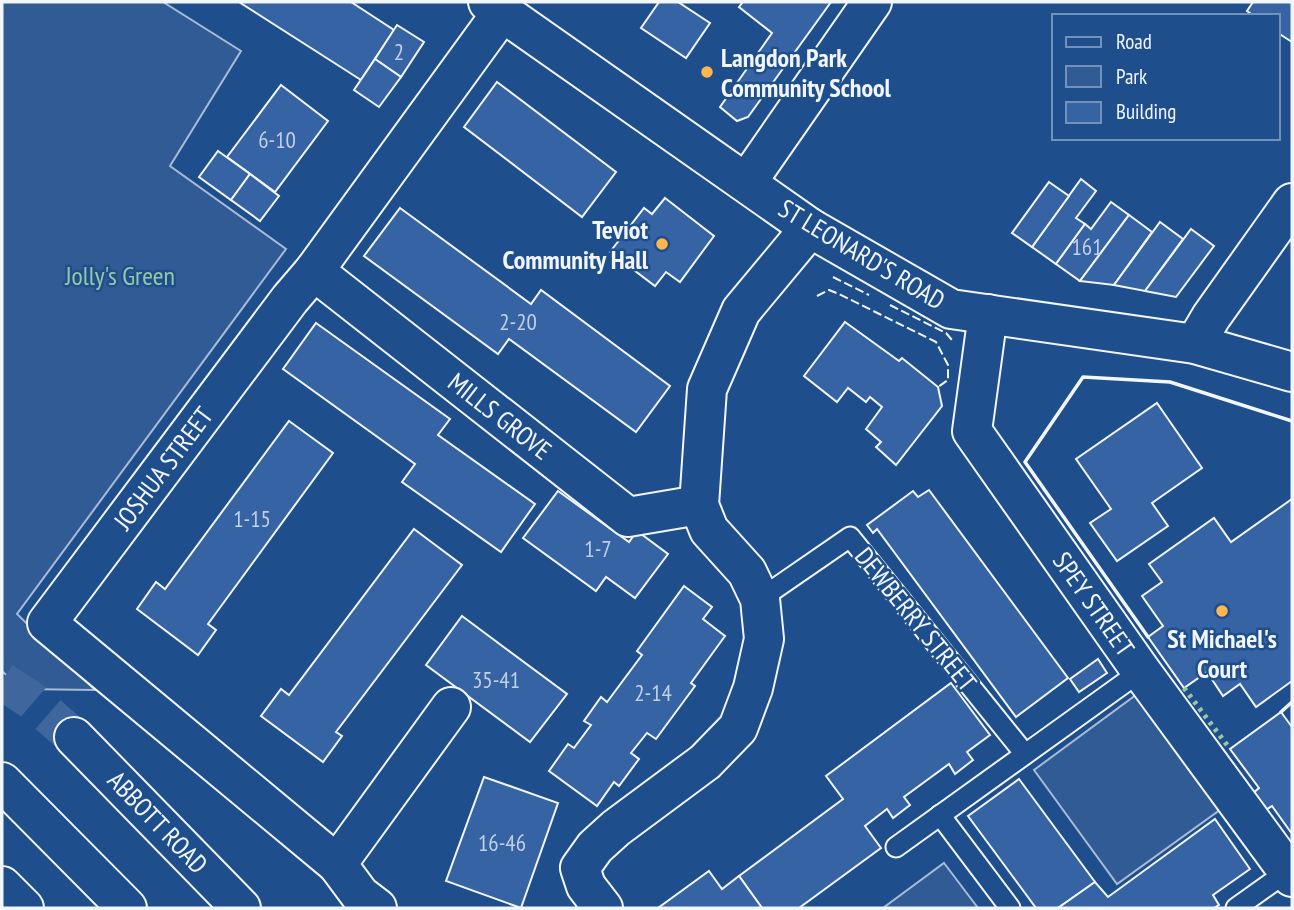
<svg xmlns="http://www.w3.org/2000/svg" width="1294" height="910" font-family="'PT Sans Narrow',sans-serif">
	<rect width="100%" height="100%" fill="#1f4e8c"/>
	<g fill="#305b95" stroke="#a8bbd7" stroke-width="2">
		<polygon points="2,2 163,2 241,51 170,166 286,249 17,614 95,690 21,689 2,671"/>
		<polygon points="1140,692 1224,807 1117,884 1034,770"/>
		<polygon points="944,863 978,908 883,908"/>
	</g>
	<g fill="#3563a3" stroke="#f2f6ff" stroke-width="2">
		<polygon points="239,2 351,2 394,30 361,80"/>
		<polygon points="659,2 678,2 710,23 686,58 641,28"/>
		<polygon points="743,2 831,2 748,117 737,121 720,107 772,33 739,7"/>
		<polygon points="1253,2 1292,2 1292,42 1278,33 1278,16 1254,16 1247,11"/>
		<polygon points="397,25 424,42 401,77 375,59"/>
		<polygon points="375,59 401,77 379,107 354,90"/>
		<polygon points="497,82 616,172 582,217 464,127"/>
		<polygon points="281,85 328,121 275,192 227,157"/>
		<polygon points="218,151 250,174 231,200 199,177"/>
		<polygon points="250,174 279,196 260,221 231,200"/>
		<polygon points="1081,179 1096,191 1076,218 1085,224 1056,264 1032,247"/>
		<polygon points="1049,182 1069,196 1032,247 1012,233"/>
		<polygon points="665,198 714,236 680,282 666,272 655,286 610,252 644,208 652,214"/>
		<polygon points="1111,202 1129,215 1080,281 1056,264 1085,224 1091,229"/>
		<polygon points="400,208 531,304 541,290 670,386 636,432 509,339 498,354 364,256"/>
		<polygon points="1129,215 1152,232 1114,285 1080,281"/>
		<polygon points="1160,222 1183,239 1145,291 1114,285"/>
		<polygon points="1191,229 1214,246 1176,297 1145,291"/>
		<polygon points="845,322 899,361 902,358 938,387 942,406 896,465 876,447 881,442 866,429 882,407 870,397 866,402 848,388 837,402 804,376"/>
		<polygon points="316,323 450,419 438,435 535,504 501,552 402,482 415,464 283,369"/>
		<polygon points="1157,403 1202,468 1152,503 1168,526 1117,561 1090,523 1111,509 1076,459"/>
		<polygon points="289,421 333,453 208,624 216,630 198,655 137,609 156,582 165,589"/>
		<polygon points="929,490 1068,678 1016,717 877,529 873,533 867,525 913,491 918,497"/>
		<polygon points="558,491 629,542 637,531 668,554 635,598 606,577 596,591 523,538"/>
		<polygon points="1292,499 1292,681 1256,707 1240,684 1223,696 1207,672 1184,688 1148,637 1163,626 1142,596 1162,582 1149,564 1214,518 1231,542"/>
		<polygon points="414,529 462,565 336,732 342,736 323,762 261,716 281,689 289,695"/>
		<polygon points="684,586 712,607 703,619 725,636 691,683 695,686 656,739 647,733 631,753 639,759 619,786 614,782 597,806 549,771 568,744 574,748 591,725 584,721 601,697 607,702 642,655 637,651"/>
		<polygon points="462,616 567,694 530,742 426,665"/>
		<polygon points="1098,659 1107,673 1079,692 1070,679"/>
		<polygon points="951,683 990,735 967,752 973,760 955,774 949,764 904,797 910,805 893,818 887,809 865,826 881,848 799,908 762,908 739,876 843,799 826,776"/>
		<polygon points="1281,712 1292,727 1292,834 1272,806 1264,811 1252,794 1259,788 1230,749"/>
		<polygon points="484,777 558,803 521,908 446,881"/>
		<polygon points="1019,779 1095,882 1058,908 1036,908 968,816"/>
		<polygon points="1215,819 1250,869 1213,895 1219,905 1214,908 1058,908 1095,882 1108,897"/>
		<polygon points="709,871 722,889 739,876 762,908 658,908"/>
	</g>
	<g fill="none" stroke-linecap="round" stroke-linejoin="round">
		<polyline stroke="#3f679d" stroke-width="38" stroke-dasharray="38 19" stroke-linecap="butt" points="2,681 31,700 74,737"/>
		<g stroke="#f2f6ff" stroke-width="23">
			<g id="service">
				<polyline points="760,599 850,537 1025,754"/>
				<polyline points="940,815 1010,908"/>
				<polyline points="896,847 1141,671"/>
				<polyline points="1236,908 1288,871"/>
			</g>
		</g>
		<g stroke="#f2f6ff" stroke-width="42">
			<g id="minor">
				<polyline points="488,2 810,228 951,309 1195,344 1292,372"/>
				<polyline points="747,182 872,2"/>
				<polyline points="314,271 628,517 699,505"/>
				<polyline points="988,314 972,431 1141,671 1292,877"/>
				<polyline points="1195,344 1211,317 1292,203"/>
				<polyline points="451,707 337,864 47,623 290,299 314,271 503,11"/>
				<polyline points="337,864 360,895 377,908"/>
				<polyline points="603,908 586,886 580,868 595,847 616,828 705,762 738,728 753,688 764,639 760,599 747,572 709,530 699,505 707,389 741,311 810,228"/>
			</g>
		</g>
		<g stroke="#f2f6ff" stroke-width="42">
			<polyline id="secondary" points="74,737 241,908"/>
		</g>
		<g stroke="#f2f6ff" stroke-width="42">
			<g id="trunk">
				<polyline points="2,782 127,908"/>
				<polyline points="2,886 24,908"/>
			</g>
		</g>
		<use href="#service" stroke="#1f4e8c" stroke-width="19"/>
		<use href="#minor" stroke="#1f4e8c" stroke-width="38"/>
		<use href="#secondary" stroke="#1f4e8c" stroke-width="38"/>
		<use href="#trunk" stroke="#1f4e8c" stroke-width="38"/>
		<polyline stroke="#97c8a6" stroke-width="5" stroke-dasharray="3.5 5" stroke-linecap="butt" points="1184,688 1230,749"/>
		<g stroke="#f2f6ff" stroke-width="2" stroke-dasharray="9 3.5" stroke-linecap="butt">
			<polyline points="833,277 869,295"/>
			<polyline points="817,296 829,290 839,294 936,342 948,365 948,380 938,387"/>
			<polyline points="890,305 946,333 952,340"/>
		</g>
		<g stroke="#f2f6ff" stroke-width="3.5">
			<polyline points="1148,637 1025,462 1083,377 1170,382 1292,421"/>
			<polyline points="1281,712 1292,702"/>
		</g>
	</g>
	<g fill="#ffb74d" stroke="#1f4e8c" stroke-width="2.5">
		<circle cx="707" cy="72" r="7"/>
		<circle cx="662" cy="244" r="7"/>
		<circle cx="1222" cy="611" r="7"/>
	</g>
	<g text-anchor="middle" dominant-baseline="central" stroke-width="5" stroke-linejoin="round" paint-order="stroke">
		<g font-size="23" fill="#c3d1e8">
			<text x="399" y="51">2</text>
			<text x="277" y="139">6-10</text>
			<text x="1087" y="246">161</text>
			<text x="518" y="321">2-20</text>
			<text x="252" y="518">1-15</text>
			<text x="598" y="548">1-7</text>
			<text x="496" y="679">35-41</text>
			<text x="653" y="692">2-14</text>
			<text x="502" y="842">16-46</text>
		</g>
		<g font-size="26" font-weight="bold" fill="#f2f6ff" stroke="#1f4e8c" text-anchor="start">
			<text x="721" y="57">Langdon Park<tspan x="721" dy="30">Community School</tspan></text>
			<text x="648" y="229" text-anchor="end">Teviot<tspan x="648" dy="30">Community Hall</tspan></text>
			<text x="1222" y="638" text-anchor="middle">St Michael's<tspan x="1222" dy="30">Court</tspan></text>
		</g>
		<g font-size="26" fill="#f2f6ff" stroke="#1f4e8c">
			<text transform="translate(862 254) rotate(31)">ST LEONARD'S ROAD</text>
			<text transform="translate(500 416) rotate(38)">MILLS GROVE</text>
			<text transform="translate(163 468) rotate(-53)">JOSHUA STREET</text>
			<text transform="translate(1094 604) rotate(55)">SPEY STREET</text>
			<text transform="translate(916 619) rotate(51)">DEWBERRY STREET</text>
			<text transform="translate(158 822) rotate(46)">ABBOTT ROAD</text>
		</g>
		<g font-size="26" fill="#97c8a6" stroke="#1f4e8c">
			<text x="120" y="275">Jolly's Green</text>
		</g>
	</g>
	<rect width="1294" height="910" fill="none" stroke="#f2f6ff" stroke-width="7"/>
	<rect x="1052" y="14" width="228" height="126" fill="#1f4e8c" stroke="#7391ba" stroke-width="2"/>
	<rect x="1066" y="37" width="35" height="10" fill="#1f4e8c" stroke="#7391ba" stroke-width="2"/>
	<text x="1116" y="49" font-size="21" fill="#f2f6ff">Road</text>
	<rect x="1066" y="66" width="35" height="21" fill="#305b95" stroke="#7391ba" stroke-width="2"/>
	<text x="1116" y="84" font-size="21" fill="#f2f6ff">Park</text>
	<rect x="1066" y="102" width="35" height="21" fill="#3563a3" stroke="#7391ba" stroke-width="2"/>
	<text x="1116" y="119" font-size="21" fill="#f2f6ff">Building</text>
</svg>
